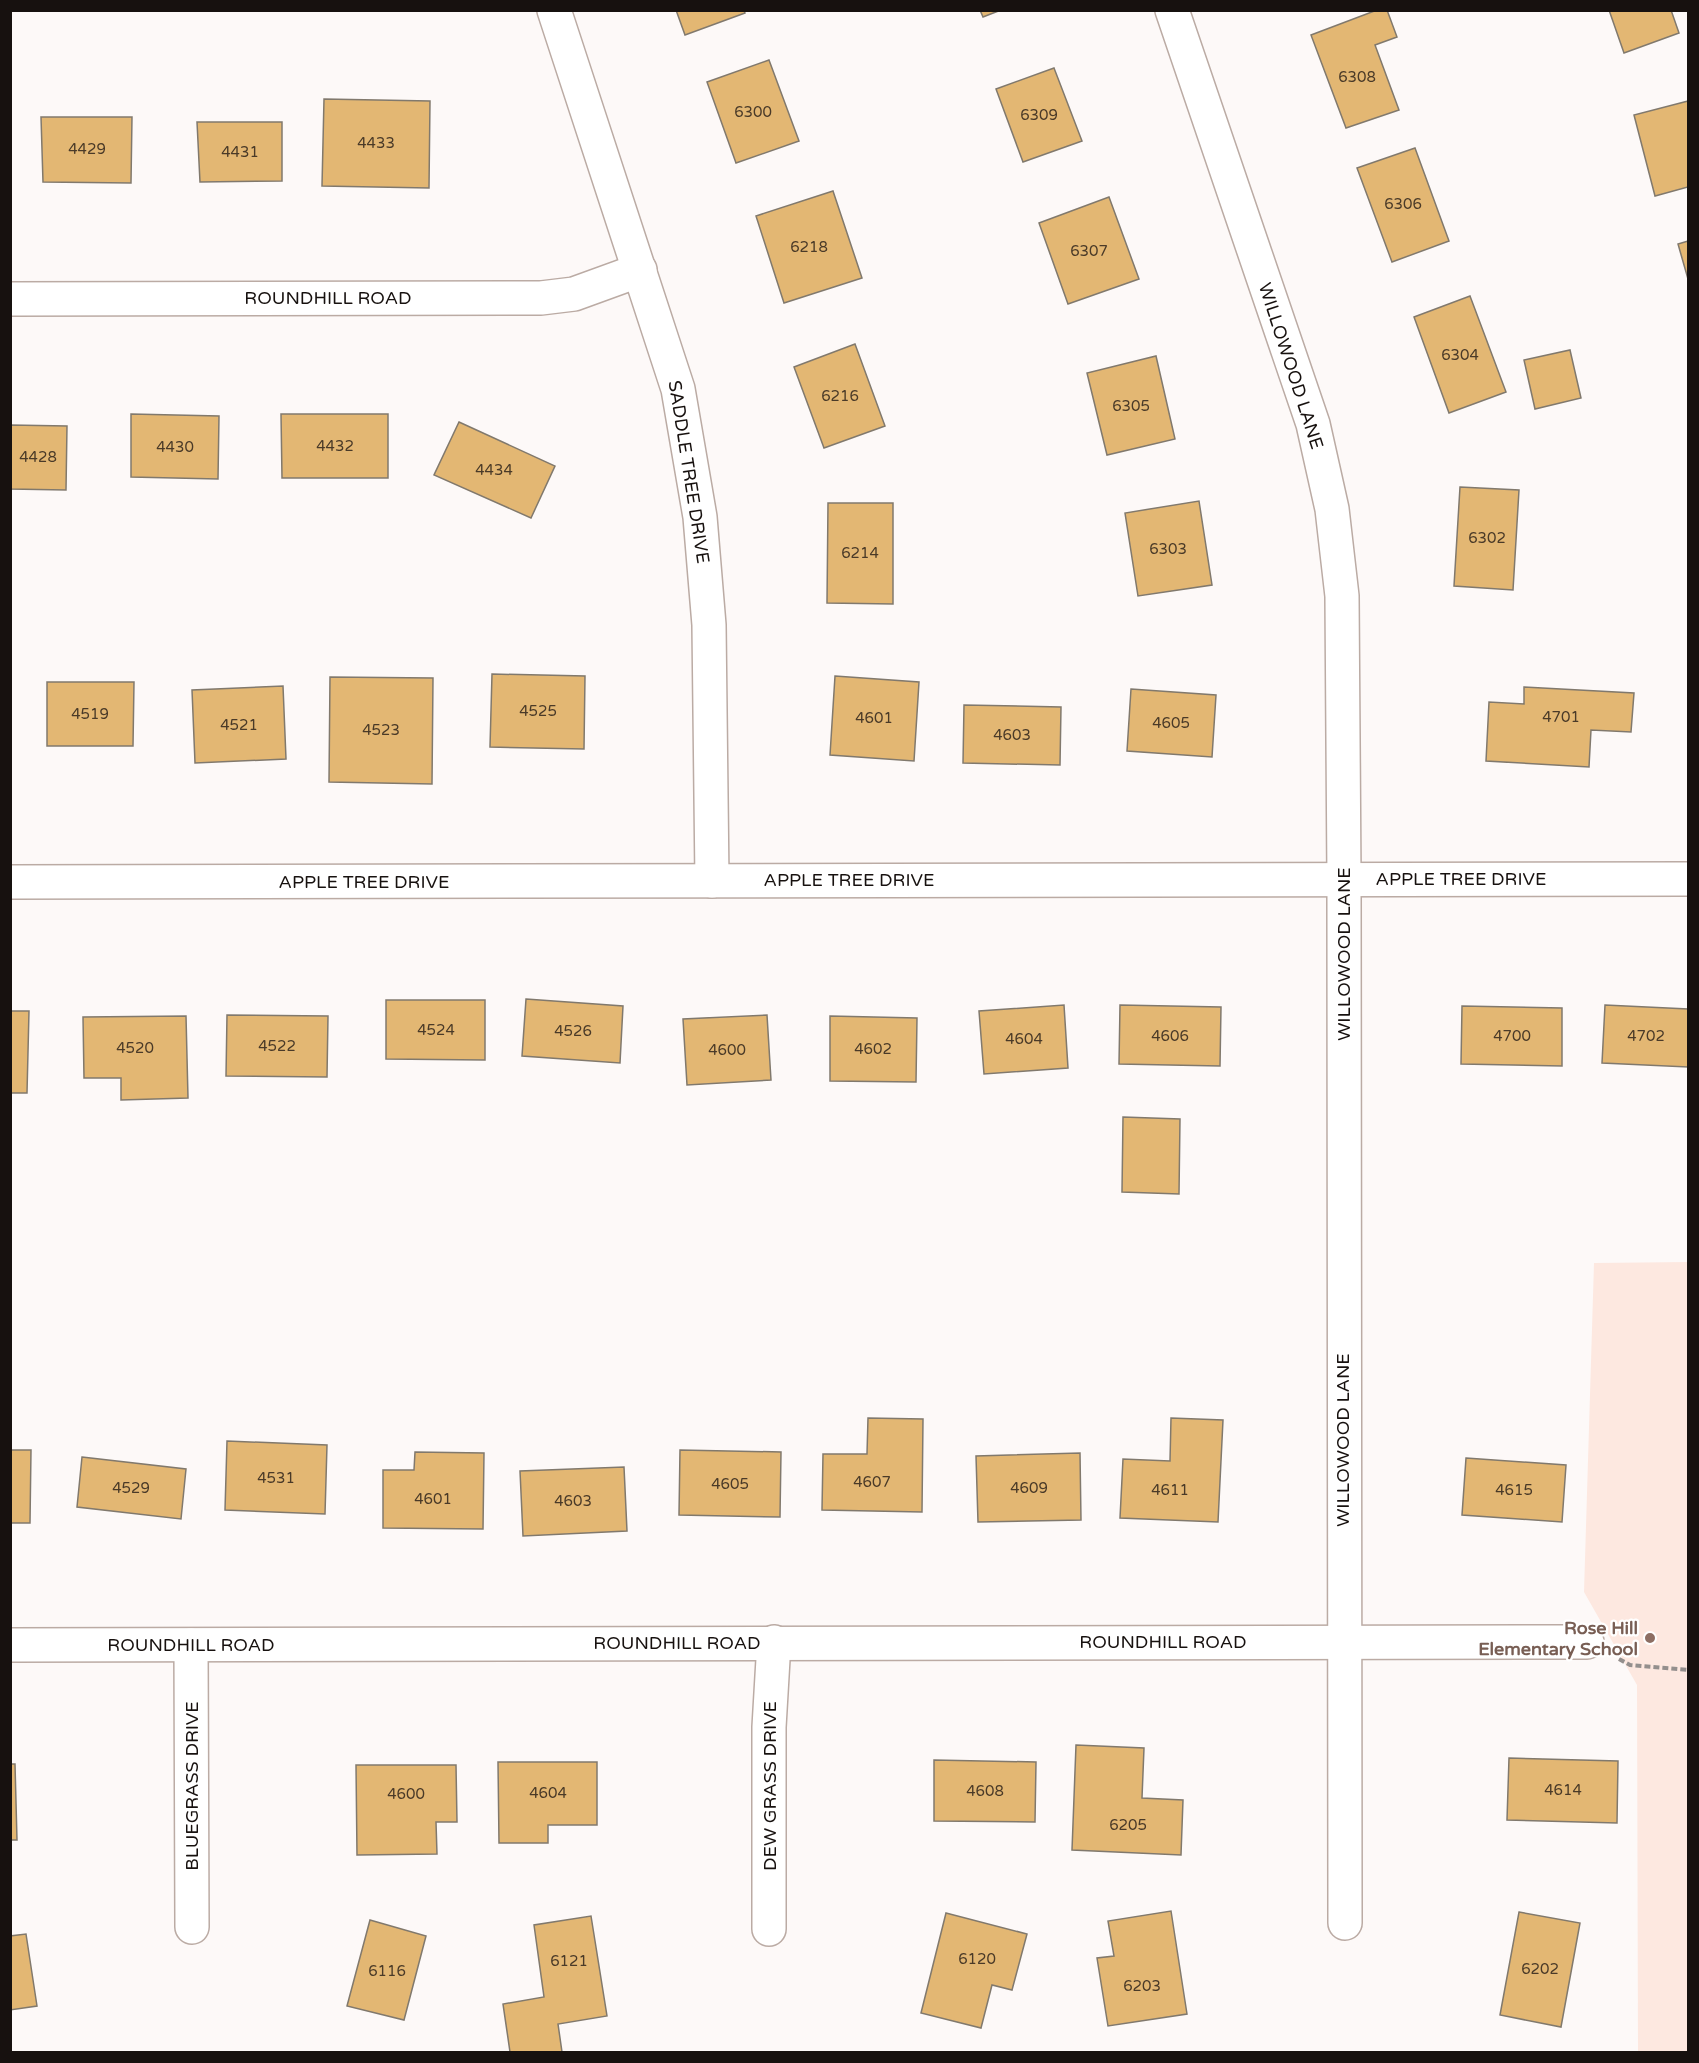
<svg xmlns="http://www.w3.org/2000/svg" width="1699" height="2063" font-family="'Varela Round',sans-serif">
	<rect width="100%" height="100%" fill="#fdf9f8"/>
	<polygon fill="#fde8e0" points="1688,1262 1688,2052 1638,2052 1637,1685 1584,1592 1594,1263"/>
	<g fill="#e3b773" stroke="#81796d" stroke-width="1.5">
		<polygon points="676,10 744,10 745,13 685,35"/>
		<polygon points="980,10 1001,10 983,17"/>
		<polygon points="1377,10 1387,10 1397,37 1375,45 1399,110 1346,128 1311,35"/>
		<polygon points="1609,10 1671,10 1679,33 1624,53"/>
		<polygon points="769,60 799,141 736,163 707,82"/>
		<polygon points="1054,68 1082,141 1023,162 996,89"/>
		<polygon points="324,99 430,101 429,188 322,186"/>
		<polygon points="1688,101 1688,187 1655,196 1634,115"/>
		<polygon points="41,117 132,117 131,183 43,182"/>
		<polygon points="197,122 282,122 282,181 200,182"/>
		<polygon points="1415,148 1449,241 1392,262 1357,168"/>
		<polygon points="833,191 862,278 784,303 756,216"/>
		<polygon points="1109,197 1139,279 1068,304 1039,223"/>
		<polygon points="1688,241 1688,279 1678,244"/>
		<polygon points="1470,296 1506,392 1449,413 1414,317"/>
		<polygon points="855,344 885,426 824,448 794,367"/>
		<polygon points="1570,350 1581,398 1535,409 1524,360"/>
		<polygon points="1156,356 1175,439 1107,455 1087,373"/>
		<polygon points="131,414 219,416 218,479 131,477"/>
		<polygon points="281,414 388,414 388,478 282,478"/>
		<polygon points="459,422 555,466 531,518 434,475"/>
		<polygon points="10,425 67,426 66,490 10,489"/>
		<polygon points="1460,487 1519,490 1513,590 1454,586"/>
		<polygon points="1199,501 1212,585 1138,596 1125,513"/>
		<polygon points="828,503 893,503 893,604 827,603"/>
		<polygon points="492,674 585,676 584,749 490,747"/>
		<polygon points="835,676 919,682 914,761 830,755"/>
		<polygon points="330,677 433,678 432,784 329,782"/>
		<polygon points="47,682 134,682 133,746 47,746"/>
		<polygon points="283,686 286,759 195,763 192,690"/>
		<polygon points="1524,687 1634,693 1631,732 1591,730 1589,767 1486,761 1489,702 1524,704"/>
		<polygon points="1131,689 1216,695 1212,757 1127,751"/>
		<polygon points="964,705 1061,707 1060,765 963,763"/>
		<polygon points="526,999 623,1006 620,1063 522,1056"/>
		<polygon points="386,1000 485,1000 485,1060 386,1059"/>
		<polygon points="1064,1005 1068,1068 984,1074 979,1011"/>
		<polygon points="1120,1005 1221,1007 1220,1066 1119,1064"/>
		<polygon points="1605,1005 1688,1009 1688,1067 1602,1063"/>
		<polygon points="1462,1006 1562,1008 1562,1066 1461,1064"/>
		<polygon points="10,1011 29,1011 27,1093 10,1093"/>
		<polygon points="227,1015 328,1016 327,1077 226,1076"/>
		<polygon points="767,1015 771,1080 687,1085 683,1019"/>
		<polygon points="186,1016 188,1098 121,1100 121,1078 84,1078 83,1017"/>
		<polygon points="830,1016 917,1018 916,1082 830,1081"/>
		<polygon points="1123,1117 1180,1119 1179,1194 1122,1192"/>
		<polygon points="868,1418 923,1419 922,1512 822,1510 823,1454 867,1454"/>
		<polygon points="1171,1418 1223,1420 1218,1522 1120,1518 1123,1459 1170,1461"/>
		<polygon points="227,1441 327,1445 325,1514 225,1510"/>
		<polygon points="10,1450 31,1450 30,1523 10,1523"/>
		<polygon points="680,1450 781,1452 780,1517 679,1515"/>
		<polygon points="415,1452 484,1453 483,1529 383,1528 383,1470 414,1470"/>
		<polygon points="1080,1453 1081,1520 978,1522 976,1456"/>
		<polygon points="82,1457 186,1469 181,1519 77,1507"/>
		<polygon points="1466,1458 1566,1465 1562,1522 1462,1515"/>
		<polygon points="624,1467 627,1531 523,1536 520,1471"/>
		<polygon points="1076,1745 1144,1748 1142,1798 1183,1800 1181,1855 1072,1850"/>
		<polygon points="1509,1758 1618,1761 1617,1823 1507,1820"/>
		<polygon points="934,1760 1036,1762 1035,1822 934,1821"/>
		<polygon points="498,1762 597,1762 597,1825 548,1825 548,1843 499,1843"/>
		<polygon points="10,1764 15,1764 17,1840 10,1840"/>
		<polygon points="356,1765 456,1765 457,1822 436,1822 437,1854 357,1855"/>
		<polygon points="1171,1911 1187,2014 1108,2026 1097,1958 1114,1956 1108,1921"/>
		<polygon points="1519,1912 1580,1923 1561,2027 1500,2015"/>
		<polygon points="946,1913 1027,1934 1012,1990 992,1985 981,2028 921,2013"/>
		<polygon points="591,1916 607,2016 558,2024 562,2052 510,2052 503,2004 544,1997 534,1925"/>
		<polygon points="370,1920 426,1936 404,2020 347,2006"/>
		<polygon points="26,1934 37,2006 10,2010 10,1936"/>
	</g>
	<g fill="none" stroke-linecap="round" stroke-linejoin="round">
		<g stroke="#bbaba4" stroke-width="36">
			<g id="minor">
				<polyline points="554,10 678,389 700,517 709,625 712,881"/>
				<polyline points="1172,10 1313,424 1332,509 1342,596 1344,880 1345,1923"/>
				<polyline points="10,299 541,298 574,294 640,270"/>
				<polyline points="10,882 1688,879"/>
				<polyline points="10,1645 1587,1642"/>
				<polyline points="191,1645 192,1927"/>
				<polyline points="769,1929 769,1727 774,1642"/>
			</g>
		</g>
		<polyline stroke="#948f8d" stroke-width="4" stroke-dasharray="6 3" stroke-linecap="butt" points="1619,1659 1630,1665 1688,1670"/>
		<use href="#minor" stroke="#fff" stroke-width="33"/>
	</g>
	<circle fill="#8d6e63" stroke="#fff" stroke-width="2" cx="1650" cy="1638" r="6"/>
	<g text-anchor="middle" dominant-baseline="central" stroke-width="4.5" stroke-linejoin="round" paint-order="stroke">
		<g font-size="15" fill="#4a3a28">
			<text x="1357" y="77">6308</text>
			<text x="753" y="112">6300</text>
			<text x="1039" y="115">6309</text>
			<text x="376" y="143">4433</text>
			<text x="87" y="149">4429</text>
			<text x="240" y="152">4431</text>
			<text x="1403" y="204">6306</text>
			<text x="809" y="247">6218</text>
			<text x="1089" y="251">6307</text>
			<text x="1460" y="355">6304</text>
			<text x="840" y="396">6216</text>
			<text x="1131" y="406">6305</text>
			<text x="335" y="446">4432</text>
			<text x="175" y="447">4430</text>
			<text x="38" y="457">4428</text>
			<text x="494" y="470">4434</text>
			<text x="1487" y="538">6302</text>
			<text x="1168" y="549">6303</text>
			<text x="860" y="553">6214</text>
			<text x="538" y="711">4525</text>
			<text x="90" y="714">4519</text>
			<text x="1561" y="717">4701</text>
			<text x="874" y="718">4601</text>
			<text x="1171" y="723">4605</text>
			<text x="239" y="725">4521</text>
			<text x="381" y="730">4523</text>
			<text x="1012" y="735">4603</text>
			<text x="436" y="1030">4524</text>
			<text x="573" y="1031">4526</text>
			<text x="1170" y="1036">4606</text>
			<text x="1512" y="1036">4700</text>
			<text x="1646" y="1036">4702</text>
			<text x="1024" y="1039">4604</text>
			<text x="277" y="1046">4522</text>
			<text x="135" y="1048">4520</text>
			<text x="873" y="1049">4602</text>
			<text x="727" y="1050">4600</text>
			<text x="276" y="1478">4531</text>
			<text x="872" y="1482">4607</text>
			<text x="730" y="1484">4605</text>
			<text x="131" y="1488">4529</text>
			<text x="1029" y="1488">4609</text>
			<text x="1170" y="1490">4611</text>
			<text x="1514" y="1490">4615</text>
			<text x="433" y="1499">4601</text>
			<text x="573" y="1501">4603</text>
			<text x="1563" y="1790">4614</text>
			<text x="985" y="1791">4608</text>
			<text x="548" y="1793">4604</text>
			<text x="406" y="1794">4600</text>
			<text x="1128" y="1825">6205</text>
			<text x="977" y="1959">6120</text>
			<text x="569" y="1961">6121</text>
			<text x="1540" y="1969">6202</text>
			<text x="387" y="1971">6116</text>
			<text x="1142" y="1986">6203</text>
		</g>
		<g font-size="18" fill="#17110f" stroke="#fff">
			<text x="328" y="298">ROUNDHILL ROAD</text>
			<text transform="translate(1291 366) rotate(72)">WILLOWOOD LANE</text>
			<text transform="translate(689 472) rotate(81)">SADDLE TREE DRIVE</text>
			<text x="1461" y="879">APPLE TREE DRIVE</text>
			<text x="849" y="880">APPLE TREE DRIVE</text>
			<text x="364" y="882">APPLE TREE DRIVE</text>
			<text transform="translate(1344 954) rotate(-90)">WILLOWOOD LANE</text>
			<text transform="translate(1343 1440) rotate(-90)">WILLOWOOD LANE</text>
			<text x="1163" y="1642">ROUNDHILL ROAD</text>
			<text x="677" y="1643">ROUNDHILL ROAD</text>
			<text x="191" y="1645">ROUNDHILL ROAD</text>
			<text transform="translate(192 1786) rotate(-90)">BLUEGRASS DRIVE</text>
			<text transform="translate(770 1786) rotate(-90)">DEW GRASS DRIVE</text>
		</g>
		<g font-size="18" font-weight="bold" fill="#785e54" stroke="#fff" text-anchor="end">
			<text x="1638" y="1628">Rose Hill<tspan x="1638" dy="21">Elementary School</tspan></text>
		</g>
	</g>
	<rect width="1699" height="2063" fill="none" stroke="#17110f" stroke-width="24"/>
</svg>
